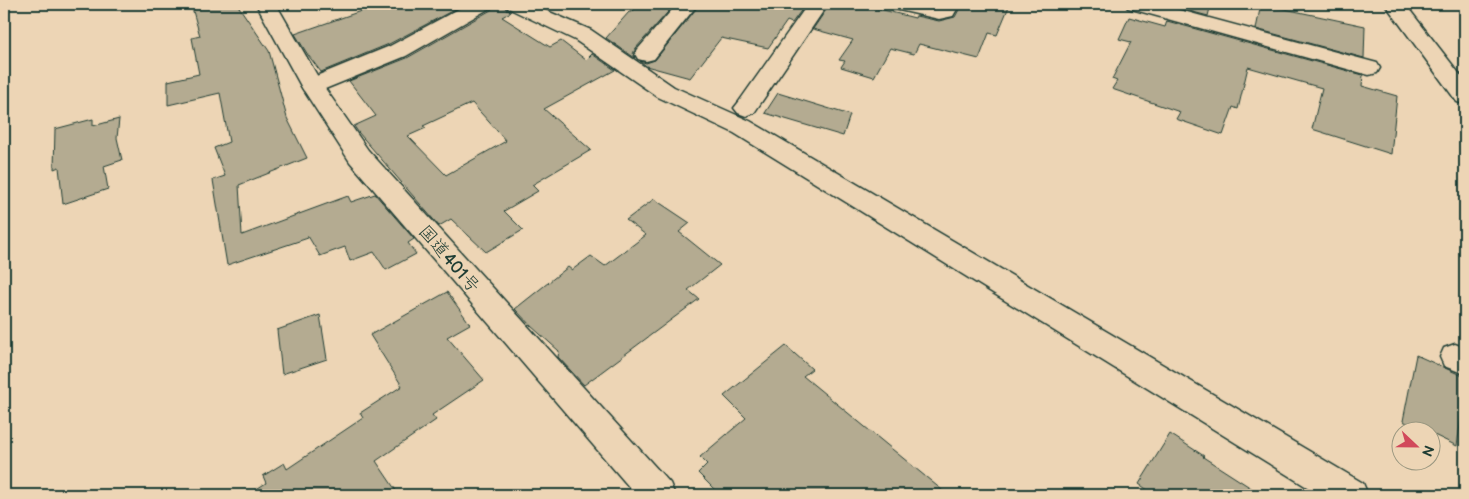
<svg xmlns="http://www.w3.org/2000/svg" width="1469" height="499" font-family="'Balsamiq Sans','Klee One',sans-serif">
	<rect width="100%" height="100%" fill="#edd5b5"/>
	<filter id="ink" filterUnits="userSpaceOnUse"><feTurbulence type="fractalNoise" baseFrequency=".02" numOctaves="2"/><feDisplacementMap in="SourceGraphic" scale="10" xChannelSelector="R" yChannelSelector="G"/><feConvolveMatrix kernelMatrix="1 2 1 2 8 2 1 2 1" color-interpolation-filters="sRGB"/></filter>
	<g filter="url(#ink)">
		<g fill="#b4ab91" stroke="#1f3d34" fill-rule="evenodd">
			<polygon points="191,4 237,4 269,51 287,118 307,158 239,185 242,235 348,196 351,202 375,194 414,239 408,243 416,254 386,270 374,252 350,261 345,247 320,256 308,236 308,238 227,265 213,180 225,176 214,148 229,142 220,93 168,105 168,81 199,74 192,38 200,36"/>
			<polygon points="381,4 465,4 389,44 321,72 308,55 295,34"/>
			<path d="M495,4H503L506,9L511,12L502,17L550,47L561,41L586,60L592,54L615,70L544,109L591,150L532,185L538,191L504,211L523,230L486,252L451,219L439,226L358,132L354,126L376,116L349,81L407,58L491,10ZM472,103L506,141L446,175L408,136L426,128L423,126Z"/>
			<polygon points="640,4 675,4 636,48 633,53 635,58 606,38 629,12 632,12"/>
			<polygon points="700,4 806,4 792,23 787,21 768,48 721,38 690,78 646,66 640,61 646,63 655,60"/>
			<polygon points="830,4 859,4 915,18 916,16 939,21 955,17 962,4 1010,4 997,35 989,33 979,59 919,44 914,54 890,48 874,77 841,67 845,61 839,60 853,40 813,29"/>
			<polygon points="1172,4 1211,4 1208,16 1171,6"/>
			<polygon points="1261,4 1365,26 1364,58 1256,29"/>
			<polygon points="1129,17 1165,27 1167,21 1363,75 1362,86 1397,96 1391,154 1312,129 1322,88 1248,67 1238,109 1233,107 1223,135 1176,119 1180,112 1112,89 1117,81 1112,79 1131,42 1119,39"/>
			<polygon points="778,93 850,115 843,136 765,113"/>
			<polygon points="93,119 93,126 119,119 117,138 122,160 104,166 108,189 63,204 59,167 54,169 55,129"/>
			<polygon points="654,199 690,223 679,232 720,265 688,290 699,299 584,385 558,357 559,351 531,326 515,309 568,267 572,270 591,256 605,266 646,235 626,220"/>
			<polygon points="447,292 470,324 447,337 484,380 432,415 436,420 376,461 399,495 247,495 266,483 263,476 284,463 287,469 363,418 360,413 402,386 370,335"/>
			<polygon points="320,315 327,359 282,374 277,330"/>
			<polygon points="786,346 812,369 803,376 948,495 720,495 698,473 707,464 700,457 746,418 724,396"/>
			<polygon points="1416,355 1465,377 1465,390 1457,446 1432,434 1432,432 1426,432 1403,421"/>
			<polygon points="1170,434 1204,456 1203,457 1262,495 1155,495 1139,484"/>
		</g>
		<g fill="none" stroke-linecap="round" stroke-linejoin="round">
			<g stroke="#1f3d34" stroke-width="3">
				<g id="street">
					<polygon points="468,4 493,4 490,8 406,56 320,91 312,93 304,91 301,86 304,81 390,46"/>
					<polygon points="505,4 531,4 591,30 674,87 750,121 1363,483 1368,495 1320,495 734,133 658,97 575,40 508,8"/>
					<polygon points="677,4 698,4 654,59 646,61 638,59 635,54 638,49"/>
					<polygon points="808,4 828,4 754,113 746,116 738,113 734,108 738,103"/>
					<polygon points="887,4 925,4 938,7 940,4 960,4 953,16 939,19 890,8"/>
					<polygon points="1125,4 1157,4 1377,63 1380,68 1377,73 1369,75 1128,8"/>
					<polygon points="1455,344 1465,348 1465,374 1444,366 1440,357 1444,348"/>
				</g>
			</g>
			<g stroke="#1f3d34" stroke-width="3">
				<polygon id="secondary" points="1385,4 1405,4 1465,81 1465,104 1457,102"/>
			</g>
			<g stroke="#1f3d34" stroke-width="3">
				<polygon id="highway" points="256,4 276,4 322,84 368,150 670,483 675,495 636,495 350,162 301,86"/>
			</g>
			<use href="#street" fill="#edd5b5" fill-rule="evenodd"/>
			<use href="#secondary" fill="#edd5b5" fill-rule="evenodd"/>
			<use href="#highway" fill="#edd5b5" fill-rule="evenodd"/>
		</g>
	</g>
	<g text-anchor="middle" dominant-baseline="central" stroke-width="4.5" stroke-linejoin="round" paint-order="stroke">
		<g font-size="18" fill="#1f3d34" stroke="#edd5b5">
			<text transform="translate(449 259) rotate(49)">国道401号</text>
		</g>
	</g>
	<rect width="1469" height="499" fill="none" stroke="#edd5b5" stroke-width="20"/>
	<rect x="10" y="10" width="1449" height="479" fill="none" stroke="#1f3d34" stroke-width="2" filter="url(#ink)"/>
	<g transform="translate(1416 446) rotate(112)"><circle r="24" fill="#edd5b5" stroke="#9b9881"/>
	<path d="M0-4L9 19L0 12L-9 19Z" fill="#d1495b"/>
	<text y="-8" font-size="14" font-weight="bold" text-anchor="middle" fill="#1f3d34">N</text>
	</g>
</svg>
